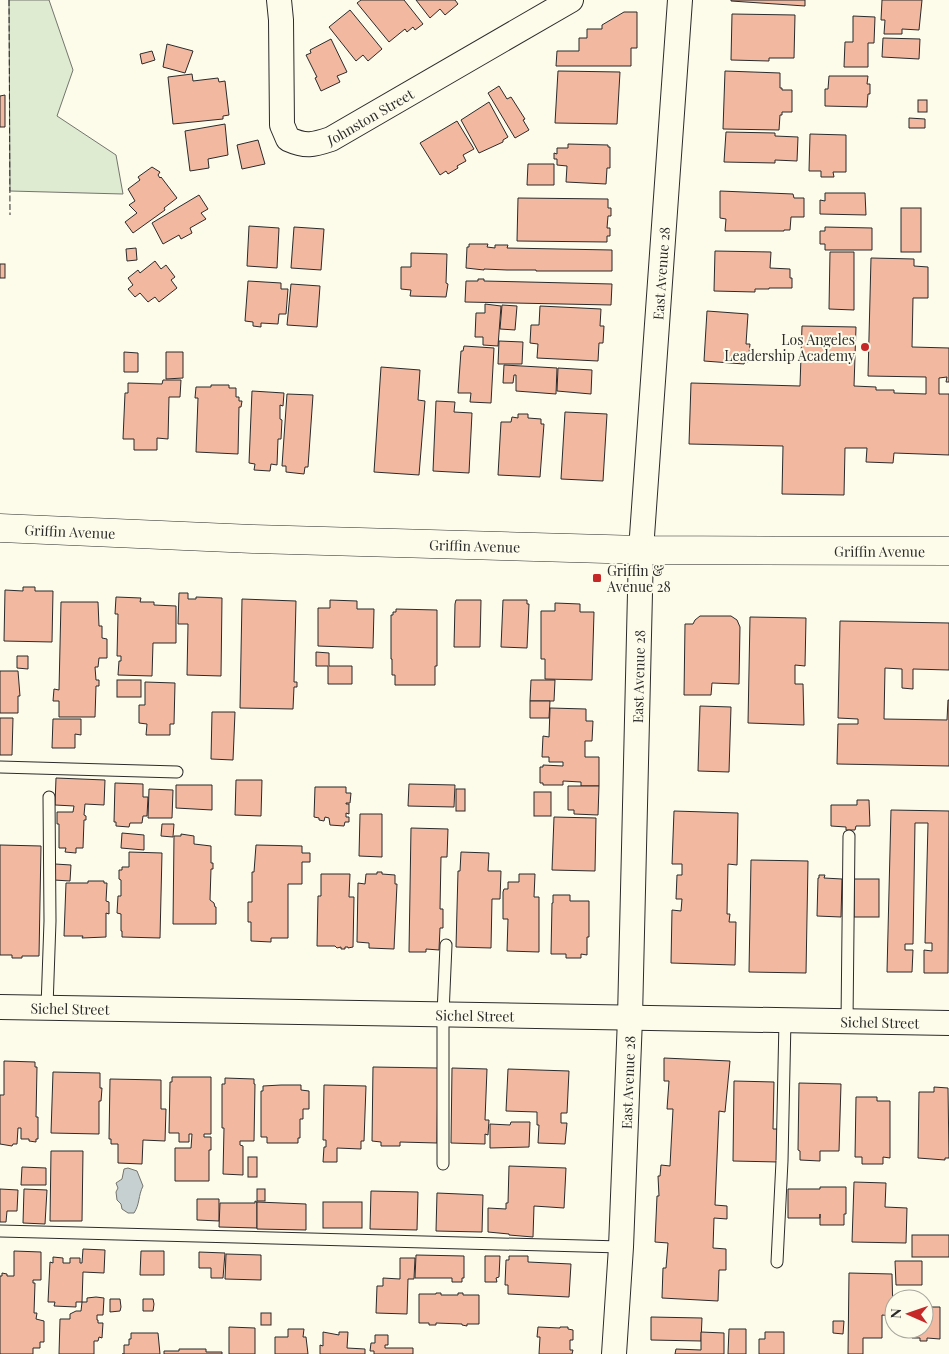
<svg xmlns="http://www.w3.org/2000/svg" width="949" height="1354" font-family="'Playfair Display',serif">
	<rect width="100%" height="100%" fill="#fdfbea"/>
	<polygon fill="#deebd1" stroke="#74746e" points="9,0 49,0 73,70 57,116 116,155 123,194 10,191"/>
	<path fill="#c7d0d0" stroke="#74746e" d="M128,1168L137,1171L143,1186C138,1196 140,1204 134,1213H128L122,1209L121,1204L117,1200L116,1192L118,1188L116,1183L122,1179L124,1169Z"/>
	<g fill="#f2b8a0" stroke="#2b2b2b">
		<polygon points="361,0 404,0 423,24 415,30 413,27 407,32 405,29 389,42 357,3"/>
		<polygon points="416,0 455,0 458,4 445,15 440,9 430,18"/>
		<polygon points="731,0 805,0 805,6 731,1"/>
		<polygon points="882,0 922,0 919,30 902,29 902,34 884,34 885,20 881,20"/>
		<polygon points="350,10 382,49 368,61 363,55 356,61 329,27"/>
		<polygon points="624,12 637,12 637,48 631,48 631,66 556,66 557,51 579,51 579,38 587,38 587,29 602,29 602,25"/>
		<polygon points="732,14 795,15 794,58 769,58 769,61 731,60"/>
		<polygon points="853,16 875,17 874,43 868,43 868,67 844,67 845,42 853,42"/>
		<polygon points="883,38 920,39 919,59 882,57"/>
		<polygon points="331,39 347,72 337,76 340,82 321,91 315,78 317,77 306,55 311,53 310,50"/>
		<polygon points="167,44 193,51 185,73 163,67"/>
		<polygon points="152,51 155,60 142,64 140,54"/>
		<polygon points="558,71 620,72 617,124 555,123"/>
		<polygon points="725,71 780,73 780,88 782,88 782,90 792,90 792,112 782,112 782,115 780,115 779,130 723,129"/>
		<polygon points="192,74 193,81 218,78 219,82 225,81 229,115 223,116 223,119 173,124 168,77"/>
		<polygon points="829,76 868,76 867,84 870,84 870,94 868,94 867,107 825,106 825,89 828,89"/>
		<polygon points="499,86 507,99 511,97 525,119 523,120 529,130 515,138 488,93"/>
		<polygon points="5,95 5,127 0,127 0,96"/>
		<rect x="918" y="100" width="9" height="12"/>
		<polygon points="489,102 508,137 503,140 503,142 479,153 461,120"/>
		<polygon points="909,118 925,119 925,128 909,128"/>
		<polygon points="457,121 474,149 463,155 466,161 457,166 458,168 448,174 446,171 440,175 420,143"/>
		<polygon points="225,124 228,155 208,159 209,168 190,171 185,131"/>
		<polygon points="726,132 775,133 775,136 798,137 797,161 775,160 775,163 724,162"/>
		<polygon points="810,134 846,135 846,172 833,172 834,177 821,177 821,171 809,171"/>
		<polygon points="258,140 265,164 242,169 237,145"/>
		<polygon points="568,144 608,145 608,147 610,147 610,168 607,168 606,184 566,182 567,166 557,165 557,159 554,159 554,153 557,154 557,148 568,148"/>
		<polygon points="528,164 554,164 554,185 527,185"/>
		<polygon points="152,167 160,172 158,175 160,178 161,177 177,198 164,208 165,210 133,233 125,222 137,213 129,205 135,201 128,189 140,180 138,177"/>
		<polygon points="720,191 793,194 794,198 804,198 804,217 791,217 790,230 784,230 784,231 725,231 726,219 720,218"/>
		<polygon points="825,193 865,193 866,215 820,214 820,200 825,201"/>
		<polygon points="199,195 208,209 201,213 206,219 190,228 192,233 181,239 179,235 163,244 152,223"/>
		<polygon points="518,198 608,199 608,208 611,208 611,216 608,216 607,228 610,228 610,236 607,236 607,242 517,241"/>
		<rect x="901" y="208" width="20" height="44"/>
		<polygon points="249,226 279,228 277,268 247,266"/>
		<polygon points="294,227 324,229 321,270 291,268"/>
		<polygon points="825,227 872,228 872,250 825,250 825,244 820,244 820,231 825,231"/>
		<polygon points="469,244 488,244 487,247 495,248 495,245 508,245 507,248 612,250 612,271 536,271 536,270 507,270 484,269 484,270 466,268 467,247 469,247"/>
		<polygon points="136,248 137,260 127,261 126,249"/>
		<polygon points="715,251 771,252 770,268 790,269 790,278 792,278 792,288 769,288 769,289 755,289 755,292 714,291"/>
		<polygon points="830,252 854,252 854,310 829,309"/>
		<polygon points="411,253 447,254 446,283 448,284 446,297 410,296 411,290 401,289 401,267 411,267"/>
		<polygon points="871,258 914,259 914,266 928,267 928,298 913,298 912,347 949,348 949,382 946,382 947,377 939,378 939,394 949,394 949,455 894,453 893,463 866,462 867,448 845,448 844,495 782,494 783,446 689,444 691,383 800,386 802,326 856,327 854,386 876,387 876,390 894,390 894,393 926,394 926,377 868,376"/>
		<polygon points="155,261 161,269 166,265 175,277 171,280 177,288 159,302 155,297 148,302 140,293 135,297 128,289 133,285 128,278 138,270 140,273"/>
		<rect x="0" y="264" width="5" height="14"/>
		<polygon points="478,279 484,279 484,281 612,284 611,305 465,302 466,281 478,281"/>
		<polygon points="248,281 281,283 281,289 288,289 286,314 279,314 278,324 261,323 261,327 253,326 253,322 245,321"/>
		<polygon points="291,284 320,286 317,327 287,325"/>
		<polygon points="485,304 501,306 498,346 483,345 483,337 475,337 476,313 485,313"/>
		<polygon points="502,305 517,306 515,330 500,329"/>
		<polygon points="540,306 601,309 600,326 604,326 603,343 599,343 598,361 537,358 538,344 530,343 531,325 539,325"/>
		<polygon points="707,311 748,314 746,344 750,344 748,362 745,361 744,364 704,361"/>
		<polygon points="499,341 523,342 522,364 498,364"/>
		<polygon points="464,346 494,348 491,403 470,402 471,393 458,393 461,351 463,351"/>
		<polygon points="124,352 138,353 138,372 124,372"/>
		<polygon points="166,352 183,352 183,378 166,379"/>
		<polygon points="504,365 557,368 556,394 516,391 516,375 514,375 513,383 503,383"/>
		<polygon points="381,367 420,370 418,400 425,401 419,475 374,472"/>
		<polygon points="558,368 592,370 591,394 557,391"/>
		<polygon points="163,380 181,380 180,397 169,397 168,439 157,438 157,450 134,450 134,439 123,439 125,393 128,393 128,383 162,384"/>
		<polygon points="211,385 229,385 229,388 236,388 236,397 239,397 239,401 242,401 241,407 239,407 238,454 196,452 198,398 195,398 196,387 211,387"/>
		<polygon points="252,391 284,393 283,406 280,405 280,419 282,420 281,439 278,439 277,465 271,464 270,471 254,470 255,464 249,463"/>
		<polygon points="287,394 313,395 308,467 305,467 304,474 286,472 286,466 282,466"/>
		<polygon points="436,401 455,402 454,412 472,413 469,473 433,471"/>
		<polygon points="565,412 607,414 603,481 561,479"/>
		<polygon points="518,414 528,414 528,418 541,419 541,424 544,424 540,477 498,475 501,422 511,422 512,417 518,418"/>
		<polygon points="23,587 35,587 35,591 53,591 52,642 4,641 5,590 23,591"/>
		<polygon points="179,593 188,593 188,599 196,599 196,597 222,598 221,676 187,675 188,624 178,624"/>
		<polygon points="116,597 141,598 140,602 154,602 154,605 176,606 176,643 153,643 152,676 118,675 119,661 121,661 121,656 117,656 118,614 115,614"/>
		<polygon points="242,599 296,601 294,682 297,682 297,687 294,687 293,709 240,708"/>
		<polygon points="330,600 357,601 357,609 374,609 373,648 318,646 318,608 330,608"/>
		<polygon points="456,600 481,600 480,647 454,647 455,604"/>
		<polygon points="503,600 527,600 527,604 529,604 527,648 501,647"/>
		<polygon points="61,602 98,602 99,626 102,626 102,638 107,639 107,658 99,658 98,667 95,667 96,680 99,680 99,686 96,686 95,717 59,717 59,701 53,701 54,689 59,690"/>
		<polygon points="555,603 580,604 580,612 594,612 592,680 545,679 545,659 541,659 541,611 555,611"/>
		<polygon points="396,609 437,610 437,666 435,666 435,685 395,685 395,675 392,675 392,659 391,659 391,615 393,615 393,612 396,612"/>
		<polygon points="700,616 731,616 737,620 740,627 739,684 712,683 711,695 684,695 685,624 693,624 695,620"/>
		<polygon points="750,617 806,618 805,666 795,665 795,684 803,684 804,725 748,723"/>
		<polygon points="840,621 949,623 949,670 913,669 913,689 902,688 902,669 885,668 884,719 947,720 948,700 949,700 949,766 837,764 838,724 858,724 858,719 838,718"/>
		<polygon points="316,652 329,653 329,666 352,666 352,684 328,684 328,666 316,666"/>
		<polygon points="17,656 28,656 28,669 17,668"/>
		<polygon points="0,671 18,671 20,696 18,696 18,713 0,713"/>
		<rect x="117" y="680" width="24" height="17"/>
		<polygon points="531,680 555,680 554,701 530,701"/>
		<polygon points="145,682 175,683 174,724 170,724 170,735 146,735 147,724 139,723 139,705 145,705"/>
		<polygon points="530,701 550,701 549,718 530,718"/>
		<polygon points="700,706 731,707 729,772 698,771"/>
		<polygon points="550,708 586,709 586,721 593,721 592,741 585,741 585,757 599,757 599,786 581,786 581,782 563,781 563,785 543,785 543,783 540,783 540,767 543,767 543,765 563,766 563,762 549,762 549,757 542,757 543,736 549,737"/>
		<polygon points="212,712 235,712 233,760 211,759"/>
		<polygon points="0,718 13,718 12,755 0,755"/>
		<polygon points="53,719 81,719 81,735 75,734 75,748 52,748"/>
		<polygon points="56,778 105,780 104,805 85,804 84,815 86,816 86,820 84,820 83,848 76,848 76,853 65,852 66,848 59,848 59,824 57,824 57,812 73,812 74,806 55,805"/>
		<polygon points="236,780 262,780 261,816 235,815"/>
		<polygon points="115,783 143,784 143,797 148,797 147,816 143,816 142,823 130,823 129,827 116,826 116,822 114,822"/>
		<polygon points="409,784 455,785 454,807 408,806"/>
		<polygon points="176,785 212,785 212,810 176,808"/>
		<polygon points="568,786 599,786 598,815 574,814 574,810 568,810"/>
		<polygon points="315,787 346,787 346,793 351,793 350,803 346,803 346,804 349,804 349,814 346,813 346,817 349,817 349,822 345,822 344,826 330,825 329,818 325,817 324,821 319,820 319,818 314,817"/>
		<polygon points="149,789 173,790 172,818 148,818"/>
		<rect x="456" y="789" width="9" height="22"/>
		<rect x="534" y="792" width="17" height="24"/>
		<polygon points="857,800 869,800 870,826 856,826 855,830 846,830 846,827 831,826 831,805 857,805"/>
		<polygon points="891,810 949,811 948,973 924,973 924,950 932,951 932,943 925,943 928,823 915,823 913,944 905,944 905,950 913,950 912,972 887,972"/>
		<polygon points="674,811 738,813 737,865 728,864 727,914 730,914 729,922 736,922 735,965 671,963 672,910 681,911 682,899 676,899 677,875 682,875 682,864 672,864"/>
		<polygon points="360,814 382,814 382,857 359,856"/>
		<polygon points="554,817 596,818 595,871 552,870"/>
		<polygon points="162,824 174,824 173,837 161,836"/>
		<polygon points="411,828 448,829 447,857 441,857 440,909 443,909 443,928 440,928 439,950 426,949 426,952 409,952"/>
		<polygon points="122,833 144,835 144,850 121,848"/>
		<polygon points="181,834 194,836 194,844 211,846 211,863 213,863 213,869 211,869 210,900 214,903 215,907 216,907 216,924 173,924 174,836 181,836"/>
		<polygon points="0,845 41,846 39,956 22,956 22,958 12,958 12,955 0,955"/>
		<polygon points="256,845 302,846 302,853 310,853 310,862 302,862 302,884 288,884 288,938 271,938 271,942 251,941 251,922 248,922 248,902 252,902 252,872 254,872"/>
		<polygon points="129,852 162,853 160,938 122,937 122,931 121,931 121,914 117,913 118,896 121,896 121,880 119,879 119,870 122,870 122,867 129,867"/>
		<polygon points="461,852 489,853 488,871 501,871 500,899 492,899 491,948 456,947 458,871 460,871"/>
		<polygon points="751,860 808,861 806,973 749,972"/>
		<polygon points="55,864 71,865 70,881 54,880"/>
		<polygon points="377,872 382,872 382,874 395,875 395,884 397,884 394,949 369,948 369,943 357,942 358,883 365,884 366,874 377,874"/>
		<polygon points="321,874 350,874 349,897 354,897 353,947 348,948 348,947 345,947 345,949 341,949 341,947 337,948 335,946 317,946 318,896 321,896"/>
		<polygon points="519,874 535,874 534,897 539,897 539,952 507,951 508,919 503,919 503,892 504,889 508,889 508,882 519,882"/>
		<polygon points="819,875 825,875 824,878 842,879 841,917 817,916 818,878 819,878"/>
		<rect x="854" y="879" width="25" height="38"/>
		<polygon points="88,881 104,881 104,883 107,883 106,901 109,902 109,914 106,913 106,937 82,938 83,936 64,936 66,883 88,883"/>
		<polygon points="553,895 570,895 570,901 589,901 589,937 587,937 587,955 581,954 581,958 566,958 566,954 551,954 552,903 553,903"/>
		<polygon points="664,1058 730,1061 725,1112 719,1111 715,1205 727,1206 727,1219 714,1218 713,1248 726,1249 726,1270 719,1270 718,1301 662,1298 663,1268 666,1268 668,1243 655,1242 657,1196 659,1196 658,1176 660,1176 661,1165 670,1166 673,1109 667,1109 669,1081 664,1081"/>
		<polygon points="4,1061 35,1062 35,1067 37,1067 36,1117 38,1117 38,1139 36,1139 36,1142 29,1141 29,1139 21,1139 21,1128 18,1128 17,1144 13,1144 12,1146 0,1144 0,1095 4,1095"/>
		<polygon points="373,1067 438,1068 437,1143 400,1142 400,1146 381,1146 381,1142 372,1141"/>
		<polygon points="452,1068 487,1069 485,1120 489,1120 488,1135 485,1134 485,1144 451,1143"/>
		<polygon points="508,1069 569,1071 567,1113 561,1113 561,1123 567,1123 565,1144 538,1143 539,1125 537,1125 537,1112 506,1111"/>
		<polygon points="53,1072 100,1073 100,1088 102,1088 101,1101 99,1101 99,1134 51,1133"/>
		<polygon points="172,1077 211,1077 211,1134 204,1134 204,1137 211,1137 211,1150 209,1150 209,1181 175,1181 175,1148 191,1148 192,1134 189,1134 189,1142 179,1142 179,1133 169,1133 170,1082 172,1082"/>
		<polygon points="225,1078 254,1079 254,1084 255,1084 254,1141 240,1141 240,1145 243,1146 243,1175 223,1174 224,1128 222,1128 222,1084 225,1084"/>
		<polygon points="110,1079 161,1080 161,1109 166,1109 165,1141 143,1140 142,1164 118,1163 118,1144 111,1144 111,1139 109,1139"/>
		<polygon points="734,1081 774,1082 773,1129 779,1129 778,1162 733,1161"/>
		<polygon points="799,1083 841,1084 839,1151 820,1151 820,1161 800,1160 800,1151 798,1150"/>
		<polygon points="281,1085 301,1085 301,1090 309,1091 309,1109 303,1109 303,1119 300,1119 300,1138 298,1138 298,1143 267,1143 267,1137 261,1137 261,1091 263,1091 263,1086"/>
		<polygon points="324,1085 366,1086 364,1141 361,1141 361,1149 337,1148 337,1162 323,1162 324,1147 326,1147 326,1140 323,1140"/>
		<polygon points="934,1087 948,1088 949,1158 945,1158 945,1160 918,1158 919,1092 934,1092"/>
		<polygon points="856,1097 877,1097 877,1101 890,1101 890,1158 883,1157 883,1164 862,1164 862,1157 855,1157"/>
		<polygon points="511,1122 530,1122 529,1147 490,1148 490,1124 510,1125"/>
		<polygon points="51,1151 83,1151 82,1221 50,1221"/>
		<rect x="248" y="1157" width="9" height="20"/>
		<polygon points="509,1166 566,1168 564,1208 534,1206 533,1237 509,1235 509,1234 488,1232 488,1208 506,1209 506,1203 508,1203"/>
		<polygon points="22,1167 46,1168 46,1185 21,1185"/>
		<polygon points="854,1182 886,1183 885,1207 907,1208 906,1243 852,1242"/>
		<polygon points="820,1187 846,1187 846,1214 844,1214 844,1225 820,1225 820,1214 820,1218 788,1218 788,1189 820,1189"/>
		<polygon points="0,1189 18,1190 17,1211 7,1211 6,1222 0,1222"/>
		<polygon points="24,1189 47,1190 45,1224 23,1223"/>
		<rect x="257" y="1189" width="8" height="12"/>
		<polygon points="371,1191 418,1192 417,1230 370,1229"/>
		<polygon points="437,1193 483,1195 482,1232 436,1231"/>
		<polygon points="197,1199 219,1199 219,1221 197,1220"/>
		<polygon points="255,1201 257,1202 257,1228 219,1227 220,1203 255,1203"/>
		<polygon points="257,1202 306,1204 306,1230 257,1229"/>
		<rect x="323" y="1202" width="39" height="26"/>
		<rect x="912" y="1235" width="37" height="22"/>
		<polygon points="83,1249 105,1250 104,1273 83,1272 82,1302 76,1302 76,1307 54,1306 55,1302 48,1302 50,1262 53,1263 53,1257 63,1258 63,1263 70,1263 70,1258 80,1258 80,1263 82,1263"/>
		<polygon points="14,1251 41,1252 41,1280 33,1280 33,1283 35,1283 34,1313 37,1313 36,1319 44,1321 44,1342 40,1342 40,1348 33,1348 33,1354 0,1354 0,1276 2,1276 2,1273 7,1274 7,1276 14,1276"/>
		<polygon points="141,1251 164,1251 164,1275 140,1275"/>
		<polygon points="199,1252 225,1253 223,1278 211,1278 211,1268 199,1268"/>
		<polygon points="226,1254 261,1255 261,1280 225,1279"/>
		<polygon points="416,1255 464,1256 464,1278 462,1278 462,1282 452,1282 452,1278 415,1278"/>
		<polygon points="485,1256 500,1256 499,1277 496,1278 497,1282 485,1282"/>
		<polygon points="509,1256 528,1256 528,1262 571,1264 569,1297 508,1294 508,1285 505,1285 506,1260 509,1260"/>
		<polygon points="400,1258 415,1258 414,1279 408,1279 407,1314 376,1313 377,1286 383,1286 383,1278 400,1279"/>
		<polygon points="895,1261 922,1261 922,1285 896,1285"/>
		<polygon points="849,1273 892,1274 893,1316 882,1315 882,1338 863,1338 863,1354 848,1354"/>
		<polygon points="436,1293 441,1293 441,1295 458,1295 458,1293 463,1293 463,1295 479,1295 479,1324 467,1324 467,1326 462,1325 462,1324 436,1323 436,1325 429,1325 429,1323 419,1323 419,1294 436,1294"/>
		<polygon points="96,1297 104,1298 103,1315 97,1315 97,1320 98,1320 98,1323 103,1323 102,1338 99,1337 98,1341 94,1341 94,1354 59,1354 60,1319 70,1319 70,1314 76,1311 81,1311 82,1302 87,1302 87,1298"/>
		<polygon points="110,1299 120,1299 121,1307 120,1311 110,1312"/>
		<polygon points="143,1299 153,1299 154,1304 153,1311 143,1311"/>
		<polygon points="924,1307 940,1307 940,1339 927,1338 927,1341 920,1341 920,1338 912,1338 912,1329 924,1329"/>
		<rect x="261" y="1313" width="10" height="12"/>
		<polygon points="651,1317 702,1318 701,1341 651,1340"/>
		<polygon points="833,1321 844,1321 843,1334 833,1333"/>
		<polygon points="229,1327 255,1328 255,1354 229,1354"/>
		<polygon points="538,1327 560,1328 560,1327 568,1327 568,1329 573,1330 573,1340 570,1340 570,1350 573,1350 572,1354 539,1354 540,1337 537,1337"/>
		<polygon points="288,1329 304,1329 303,1337 306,1337 308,1354 275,1354 275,1337 288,1337"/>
		<polygon points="729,1329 746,1329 746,1354 728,1354"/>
		<polygon points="323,1332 339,1335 339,1332 348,1332 347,1348 365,1349 365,1354 320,1354 320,1345 323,1346"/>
		<polygon points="701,1332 724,1333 724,1354 675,1354 676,1349 701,1350"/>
		<polygon points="765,1332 784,1332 784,1354 759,1354 759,1339 765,1339"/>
		<polygon points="131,1333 158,1333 160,1354 122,1354 124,1354 124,1345 129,1345 129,1339 131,1339"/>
		<polygon points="375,1335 388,1335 388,1345 385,1345 385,1348 413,1348 413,1354 374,1354 374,1351 370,1351 371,1343 375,1343"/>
		<polygon points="179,1349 206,1349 206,1352 222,1352 222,1354 164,1354 164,1351 179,1351"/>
	</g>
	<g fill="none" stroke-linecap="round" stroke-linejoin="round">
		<g stroke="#2b2b2b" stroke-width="13">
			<g id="service">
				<polyline points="0,767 177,772"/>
				<polyline points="47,1007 50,921 49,797"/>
				<polyline points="847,1021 849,836"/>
				<polyline points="443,1164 443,1014 446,945"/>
				<polyline points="0,1231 621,1247"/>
				<polyline points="777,1262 782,1161 785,1020"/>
			</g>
		</g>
		<g stroke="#2b2b2b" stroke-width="26">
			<g id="minor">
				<path id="s1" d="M279,0L281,20L282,125L288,139C306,147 313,145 331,139L571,0"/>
				<path id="s2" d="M0,1007L949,1023"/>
				<path id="s3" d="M614,1354L621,1247L630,1018L641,550L680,0"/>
			</g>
		</g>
		<g stroke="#2b2b2b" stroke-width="29">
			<g id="tertiary">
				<path id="s4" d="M0,528L253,539L641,550L949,551"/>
			</g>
		</g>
		<use href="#service" stroke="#fdfbea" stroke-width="11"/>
		<use href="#minor" stroke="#fdfbea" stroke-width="24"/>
		<use href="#tertiary" stroke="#fdfbea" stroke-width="28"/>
		<polyline stroke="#2b2b2b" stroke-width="1" stroke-dasharray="6 2.5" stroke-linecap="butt" points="9,0 10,215"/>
	</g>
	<g fill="#c62828" stroke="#fdfbea" stroke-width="2">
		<circle cx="865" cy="347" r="5"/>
		<rect x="592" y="573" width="10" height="10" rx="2.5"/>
	</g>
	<g text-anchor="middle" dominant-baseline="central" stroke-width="4" stroke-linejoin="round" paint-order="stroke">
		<g font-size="14" fill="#2b2b2b" stroke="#fdfbea">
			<text stroke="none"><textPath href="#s1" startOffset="230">Johnston Street</textPath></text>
			<text stroke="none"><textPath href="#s3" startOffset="1082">East Avenue 28</textPath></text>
			<text stroke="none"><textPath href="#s4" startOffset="70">Griffin Avenue</textPath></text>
			<text stroke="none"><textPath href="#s4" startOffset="475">Griffin Avenue</textPath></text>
			<text stroke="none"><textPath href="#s4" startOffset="880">Griffin Avenue</textPath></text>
			<text stroke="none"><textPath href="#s3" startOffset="678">East Avenue 28</textPath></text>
			<text stroke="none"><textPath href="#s2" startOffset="70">Sichel Street</textPath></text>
			<text stroke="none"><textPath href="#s2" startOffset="475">Sichel Street</textPath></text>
			<text stroke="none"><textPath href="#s2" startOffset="880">Sichel Street</textPath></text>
			<text stroke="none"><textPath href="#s3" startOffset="272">East Avenue 28</textPath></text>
		</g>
		<g font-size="14" fill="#2b2b2b" stroke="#fdfbea" text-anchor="end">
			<text x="855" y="339">Los Angeles<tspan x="855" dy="16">Leadership Academy</tspan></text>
			<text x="607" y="570" text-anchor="start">Griffin &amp;<tspan x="607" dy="16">Avenue 28</tspan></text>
		</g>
	</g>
	<g transform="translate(909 1314) rotate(272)"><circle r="24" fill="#fdfbea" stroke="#a9a89e"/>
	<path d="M0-4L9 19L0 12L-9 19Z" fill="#c62828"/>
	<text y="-8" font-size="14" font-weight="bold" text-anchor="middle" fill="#2b2b2b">N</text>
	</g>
</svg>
